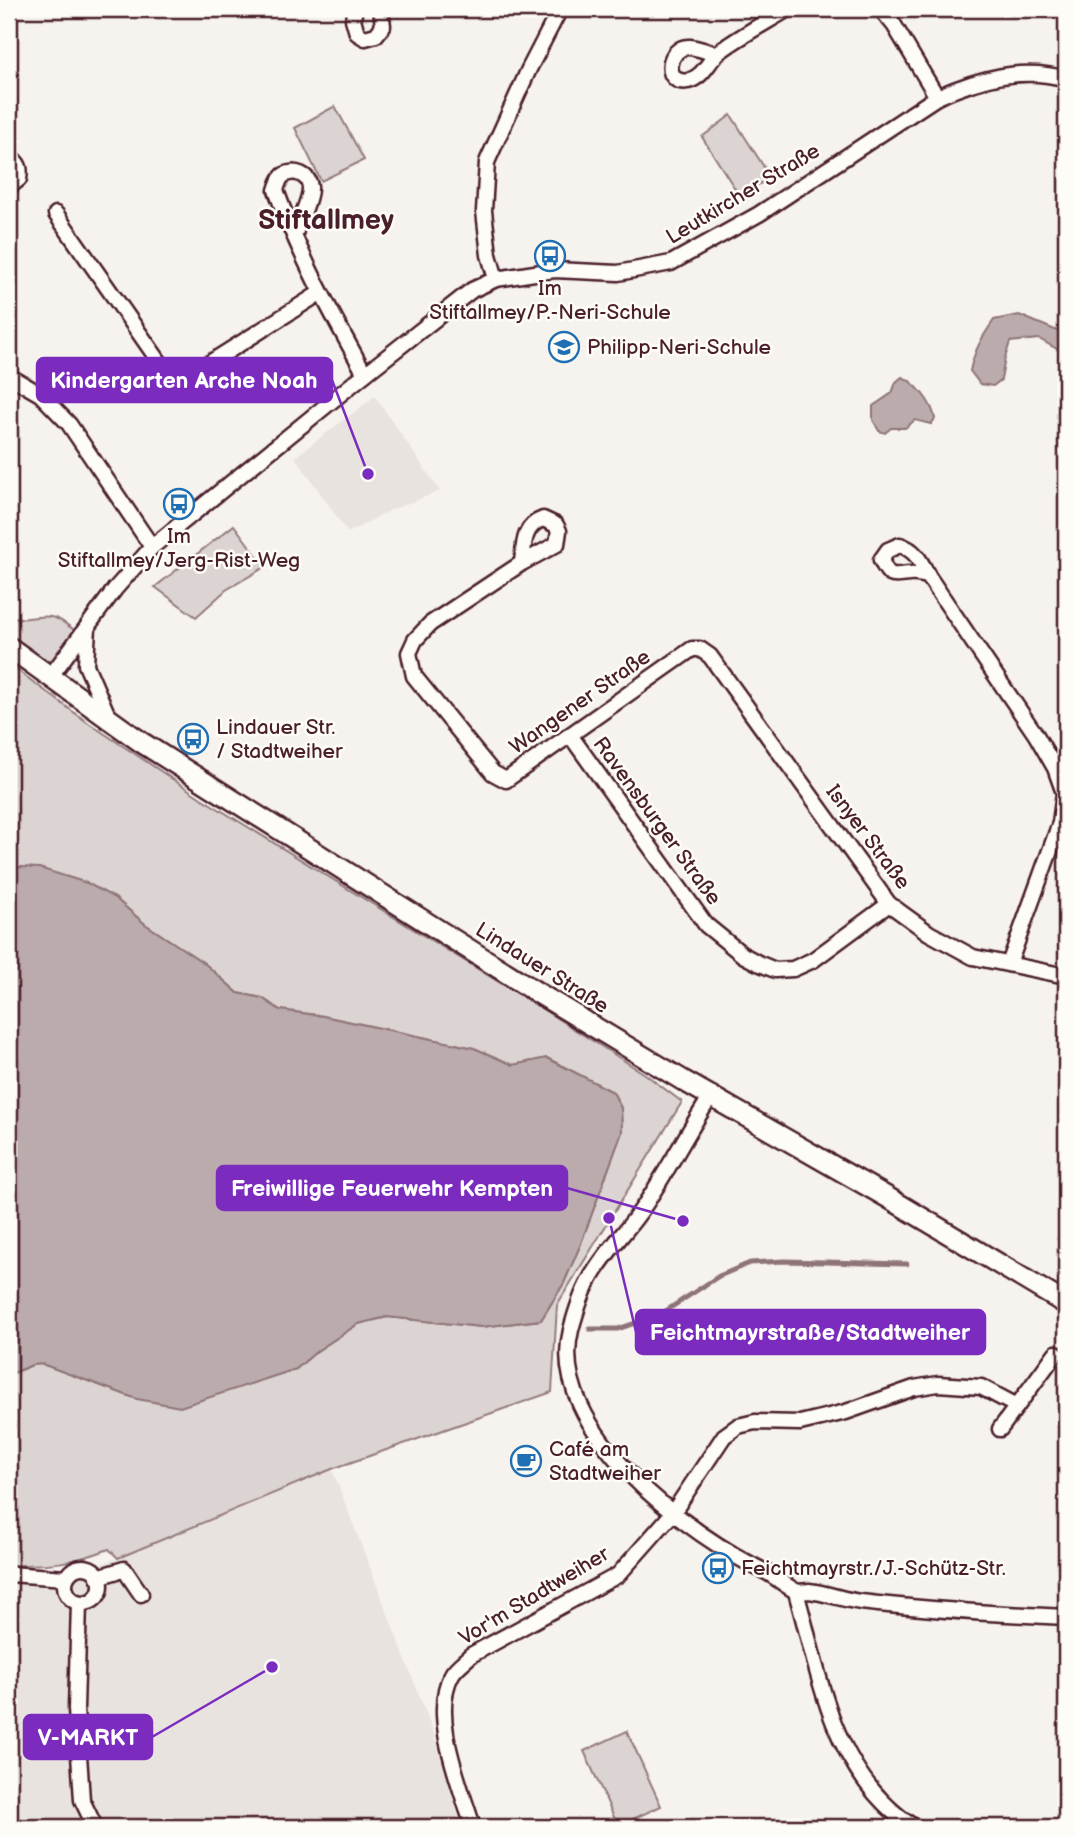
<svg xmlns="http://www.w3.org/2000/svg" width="1075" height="1836" font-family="'Balsamiq Sans',sans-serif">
	<rect width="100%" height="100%" fill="#f6f3ef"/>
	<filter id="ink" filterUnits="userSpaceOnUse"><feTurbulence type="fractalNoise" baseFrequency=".0143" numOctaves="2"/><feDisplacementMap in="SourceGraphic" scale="14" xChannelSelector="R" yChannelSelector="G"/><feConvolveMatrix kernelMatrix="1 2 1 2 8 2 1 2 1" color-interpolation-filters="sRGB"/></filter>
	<g filter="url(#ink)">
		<g fill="#e9e3e0">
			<polygon points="375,396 440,491 389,511 348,533 295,457"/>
			<polygon points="332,1469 432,1728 462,1827 9,1827 9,1579 50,1582 118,1558"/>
		</g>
		<g fill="#dcd4d2" stroke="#937a7e" stroke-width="2">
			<polygon points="335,106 364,160 321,181 295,128"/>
			<polygon points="731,115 771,178 739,195 702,137"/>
			<polygon points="234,525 265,567 226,590 196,617 155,587"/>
			<path d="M9,615C28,624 39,612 55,618C62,620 69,627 76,631L50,663L9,634Z"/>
			<path d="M9,664L87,722L201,798L528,1000L645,1074L682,1102L557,1305L552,1392L332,1469L118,1558L109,1549C70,1564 50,1565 9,1565V1375L32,1365L42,1364L137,1399L296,1369L317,1351L358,1324L388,1317L481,1327L541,1320L564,1283L580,1246L622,1132L621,1108L613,1092L547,1058L513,1065L474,1048L323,1016L280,1010L262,998L238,993L204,963L145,924L115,898L39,868L9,869Z"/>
			<polygon points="627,1731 661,1806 618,1826 584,1751"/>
		</g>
		<g fill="#bbabac" stroke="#8e7378" stroke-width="2">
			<path d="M1019,315L1055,330L1066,331V354L1039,339L1010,342L1005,358L1001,380L993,386L980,384L970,371C974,351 982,337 994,320Z"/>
			<path d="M902,377C916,382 933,404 935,419L931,424L915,420L905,428H891L885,433L879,431L873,420V406L892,393L896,382Z"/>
			<polygon points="21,867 39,868 87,883 115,898 145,924 204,963 238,993 262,998 280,1010 323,1016 474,1048 513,1065 547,1058 613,1092 621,1108 622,1132 580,1246 564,1283 541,1320 481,1327 387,1317 358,1324 317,1351 296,1369 180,1407 137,1399 42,1364 32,1365 9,1375 9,869"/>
		</g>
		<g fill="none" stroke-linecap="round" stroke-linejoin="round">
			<g stroke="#8e7378" stroke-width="5">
				<polyline points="1059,1239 1066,1238"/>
				<polyline points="590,1329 618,1329 661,1314 719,1276 750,1263 784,1261 907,1264"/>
			</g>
			<g stroke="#4a1f2b" stroke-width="19">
				<g id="minor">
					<polyline points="355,9 353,19 357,33 365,38 376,35 383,26 381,9"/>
					<polyline points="881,9 894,25 937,97"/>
					<path d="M717,54C708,52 699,48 690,47C667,45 662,86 688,81C704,77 708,61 719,52C740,36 765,23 788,9"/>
					<path d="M9,157C19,162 21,168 19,179L9,187"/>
					<polyline points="56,214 170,377 178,379 189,376 320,293"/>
					<path d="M294,236C298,224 311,198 310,187C309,175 295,169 284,175C279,178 278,185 276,190C299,255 332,314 365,374"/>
					<polyline points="496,279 489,255 484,211 487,162 529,69 560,9"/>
					<polyline points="9,376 40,394 69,424 152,547"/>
					<path d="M522,563C524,544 523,526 543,519L556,525L559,531L557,544L522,563L430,624L415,640L409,653L414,676L493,773L506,780L692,649H700L710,656L889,904L929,933L973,957L1066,976"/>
					<path d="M928,576C922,575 915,573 909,574C891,576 889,578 881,560L888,550L900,545C916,550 921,562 928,576L1036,735L1055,768L1064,793L1060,823L1009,964"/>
					<polyline points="88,627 86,665 109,718"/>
					<path d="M50,677L115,589L152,547L365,374L472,290L496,279L554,270L618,273L671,263L759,214L937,97C978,79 1022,66 1066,79"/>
					<polyline points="570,735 706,925 743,955 758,963 775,970 793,969 813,960 889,904"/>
					<path d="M711,1096C689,1130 670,1166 648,1200C631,1228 604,1252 589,1281C581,1295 575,1315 571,1330C546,1430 691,1537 768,1573C776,1577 792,1591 799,1592C802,1592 806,1591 809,1591C827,1593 844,1600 861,1602C929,1610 998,1614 1066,1617"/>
					<polyline points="1017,1406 1056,1353"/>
					<circle cx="83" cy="1585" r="18"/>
					<polyline points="9,1574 66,1578"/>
					<polyline points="98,1577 124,1569 141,1594"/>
					<path d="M796,1592C817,1665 828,1746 883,1802C892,1811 904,1823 917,1827"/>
					<polyline points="79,1603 76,1709 82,1800 95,1827"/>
					<path d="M473,1827C461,1787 429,1714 452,1674C456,1667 465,1661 471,1655L618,1575L672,1514L724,1436L738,1426L755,1422L800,1423L846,1412L914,1388L938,1384L981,1387L1017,1406L1000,1429"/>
				</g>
			</g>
			<g stroke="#4a1f2b" stroke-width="24">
				<polyline id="secondary" points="9,647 141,742 538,993 684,1081 887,1197 1066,1304"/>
			</g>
			<use href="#minor" stroke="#fdfcf7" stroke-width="14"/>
			<use href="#secondary" stroke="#fdfcf7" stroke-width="19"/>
		</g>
	</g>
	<defs>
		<g id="bus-ring" transform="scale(1.575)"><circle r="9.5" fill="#fdfcf7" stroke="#1f6fb2" stroke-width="1.5"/><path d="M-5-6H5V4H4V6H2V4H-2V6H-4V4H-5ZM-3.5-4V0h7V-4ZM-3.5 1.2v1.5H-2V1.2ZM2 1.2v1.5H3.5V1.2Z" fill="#1f6fb2"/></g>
		<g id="school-ring" transform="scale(1.575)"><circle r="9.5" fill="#fdfcf7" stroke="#1f6fb2" stroke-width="1.5"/><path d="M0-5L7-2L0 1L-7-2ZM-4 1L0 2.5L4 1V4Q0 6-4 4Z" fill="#1f6fb2"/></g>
		<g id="cafe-ring" transform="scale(1.575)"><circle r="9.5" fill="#fdfcf7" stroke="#1f6fb2" stroke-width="1.5"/><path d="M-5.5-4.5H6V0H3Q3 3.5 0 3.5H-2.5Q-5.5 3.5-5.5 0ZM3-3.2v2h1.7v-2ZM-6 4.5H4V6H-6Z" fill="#1f6fb2"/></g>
	</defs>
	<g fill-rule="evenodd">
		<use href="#bus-ring" x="550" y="256"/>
		<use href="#school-ring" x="564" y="347"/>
		<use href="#bus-ring" x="179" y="504"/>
		<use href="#bus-ring" x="193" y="739"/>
		<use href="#cafe-ring" x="526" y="1461"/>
		<use href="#bus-ring" x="718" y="1568"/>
	</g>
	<g text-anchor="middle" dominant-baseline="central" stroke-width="5" stroke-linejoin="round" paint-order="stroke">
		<g font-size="21" fill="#4a1f2b" stroke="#fdfcf7">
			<text transform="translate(743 194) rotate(-31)">Leutkircher Straße</text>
			<text transform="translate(580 702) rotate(-35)">Wangener Straße</text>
			<text transform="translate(657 821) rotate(54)">Ravensburger Straße</text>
			<text transform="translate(868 837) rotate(53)">Isnyer Straße</text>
			<text transform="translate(542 968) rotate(32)">Lindauer Straße</text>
			<text transform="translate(534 1596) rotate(-31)">Vor'm Stadtweiher</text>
		</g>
		<g font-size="21" fill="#4a1f2b" stroke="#fdfcf7" text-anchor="start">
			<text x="550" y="288" text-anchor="middle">Im<tspan x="550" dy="24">Stiftallmey/P.-Neri-Schule</tspan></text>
			<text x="587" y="347">Philipp-Neri-Schule</text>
			<text x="179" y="536" text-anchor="middle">Im<tspan x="179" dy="24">Stiftallmey/Jerg-Rist-Weg</tspan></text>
			<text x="216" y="727">Lindauer Str.<tspan x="216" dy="24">/ Stadtweiher</tspan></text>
			<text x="549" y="1449">Café am<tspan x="549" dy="24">Stadtweiher</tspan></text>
			<text x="741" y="1568">Feichtmayrstr./J.-Schütz-Str.</text>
		</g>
		<g font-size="28" font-weight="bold" fill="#4a1f2b" stroke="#fdfcf7">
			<text x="326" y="220">Stiftallmey</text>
		</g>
	</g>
	<path fill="none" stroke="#7b2cbf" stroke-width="2.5" d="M368 474L332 380M683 1221L567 1188M609 1218L636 1332M272 1667L152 1737"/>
	<g fill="#7b2cbf" stroke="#fdfcf7" stroke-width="2.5">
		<circle cx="368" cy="474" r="7"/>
		<circle cx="683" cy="1221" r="7"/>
		<circle cx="609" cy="1218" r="7"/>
		<circle cx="272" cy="1667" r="7"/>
	</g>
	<g fill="#7b2cbf" stroke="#7b2cbf" stroke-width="2.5">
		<rect x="37" y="358" width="295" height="44" rx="7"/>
		<rect x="217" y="1166" width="350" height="44" rx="7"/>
		<rect x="636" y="1310" width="349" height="44" rx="7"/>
		<rect x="24" y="1715" width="128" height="44" rx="7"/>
	</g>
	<g font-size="23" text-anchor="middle" font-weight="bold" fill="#fff">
		<text x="184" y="388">Kindergarten Arche Noah</text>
		<text x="392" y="1196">Freiwillige Feuerwehr Kempten</text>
		<text x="810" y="1340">Feichtmayrstraße/Stadtweiher</text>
		<text x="88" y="1745">V-MARKT</text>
	</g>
	<rect width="1075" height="1836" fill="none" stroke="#fdfcf7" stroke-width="35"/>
	<rect x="18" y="18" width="1040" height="1801" fill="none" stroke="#4a1f2b" stroke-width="2.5" filter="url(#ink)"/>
</svg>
